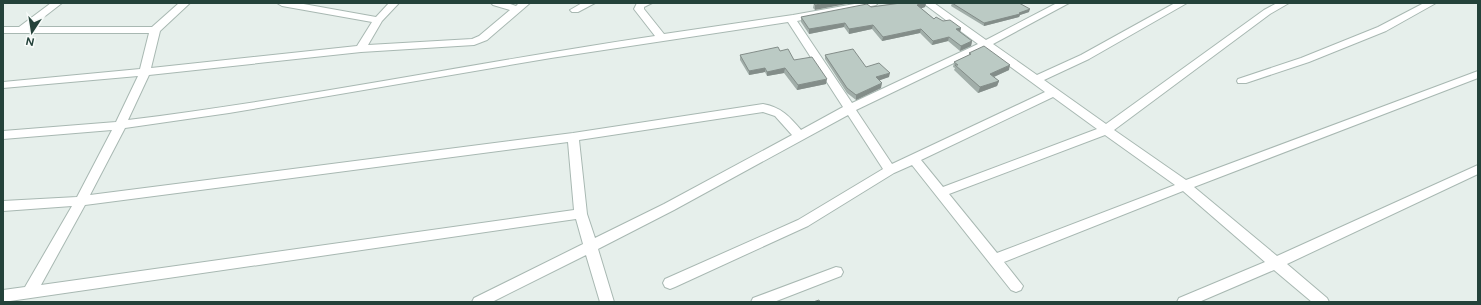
<svg xmlns="http://www.w3.org/2000/svg" width="1481" height="305" font-family="Figtree,sans-serif">
	<rect width="100%" height="100%" fill="#e6efeb"/>
	<g fill="none" stroke-linecap="round" stroke-linejoin="round">
		<g stroke="#a8b8b2" stroke-width="2">
			<g id="street">
				<path d="M51,3H62L31,27H152L179,3H190L160,31L151,68L357,46L372,22L282,6L277,3H298L376,17L389,3H399L382,21L368,45L472,39L479,36L510,10L493,5L491,3H507L516,6L519,3H530L487,40L474,45L361,52L149,75L128,120C305,98 479,62 655,36L634,9L637,3H652L644,7V9L664,34L793,15L860,3H878L876,5L797,21L852,103L978,44L923,3H934L986,40L1057,3H1069L993,44L1037,75L1081,55L1175,3H1187L1089,59L1044,80L1106,124L1264,10L1277,3H1289L1270,14L1114,130L1186,180L1478,71V78L1194,187L1277,256L1478,165V174L1287,264L1327,298L1329,302H1312L1274,270L1199,302H1177L1179,298L1265,262L1183,191L1004,262L1023,286L1021,290L1016,292L1011,290L912,165L894,173L808,226L675,287L670,289L665,287L663,283L665,279L798,220L883,169L848,115L674,210L598,249L614,302H600L586,255L492,302H472L474,298L583,244L576,219L3,302V290L25,287L72,206L3,211V201L77,197L112,130L3,139V131L116,122L138,76L3,88V82L140,69L149,33H3V27H19ZM788,22L843,107L801,130C790,117 781,107 763,104L573,133L90,195L125,128L229,113L551,58ZM985,48L1045,92L892,164L856,110ZM1053,97L1097,129L943,187L921,160ZM763,112L775,116L792,135L664,204L595,238L587,214L579,140ZM1105,135L1175,185L997,253L949,194ZM568,142L574,210L41,285L85,205Z"/>
				<polygon points="582,3 595,3 578,12 572,12 570,10"/>
				<polygon points="1424,3 1436,3 1386,31 1309,62 1246,83 1238,83 1237,81 1238,79 1301,58 1378,27"/>
				<polygon points="836,267 841,268 843,272 841,276 774,302 751,302 753,298"/>
			</g>
		</g>
		<use href="#street" fill="#fff" fill-rule="evenodd"/>
	</g>
	<g fill="#a1aea9">
		<polygon points="814,3 815,3 815,10 813,8"/>
		<polygon points="898,3 926,3 925,7 921,8 934,19 943,21 961,28 960,32 972,41 971,46 960,51 948,41 932,45 920,33 882,41 872,29 849,34 844,27 809,34 801,22 801,17"/>
		<polygon points="952,3 1029,12 1020,15 1019,17 984,26 951,6"/>
		<polygon points="780,51 794,60 826,84 797,90 784,73 767,76 765,72 749,75 740,60 740,55"/>
		<polygon points="969,53 1009,70 994,77 999,81 997,86 978,93 954,70 955,68 953,67 954,62 969,55"/>
		<polygon points="825,55 866,67 889,77 879,80 881,88 856,100 847,93 825,59"/>
	</g>
	<g fill="#838d89">
		<polygon points="827,3 852,3 815,10 815,5"/>
		<polygon points="924,3 926,3 925,7 917,10 917,5"/>
		<polygon points="1030,9 1029,12 1020,15 1019,17 984,26 984,23"/>
		<polygon points="845,23 844,27 809,34 809,29"/>
		<polygon points="873,25 872,29 849,34 849,29"/>
		<polygon points="961,28 960,32 956,29"/>
		<polygon points="921,29 920,33 882,41 883,37"/>
		<polygon points="949,37 948,41 932,45 933,41"/>
		<polygon points="972,41 971,46 960,51 961,46"/>
		<polygon points="1010,65 1009,70 989,79 990,74"/>
		<polygon points="765,68 765,72 749,75 749,71"/>
		<polygon points="785,68 784,73 767,76 767,72"/>
		<polygon points="890,73 889,77 875,82 876,77"/>
		<polygon points="827,79 826,84 797,90 798,85"/>
		<polygon points="999,81 997,86 978,93 980,87"/>
		<polygon points="882,83 881,88 856,100 856,95"/>
	</g>
	<g fill="#bbcac4" stroke="#838d89">
		<polygon points="814,3 827,3 815,5"/>
		<polygon points="901,3 924,3 917,5 934,19 936,17 943,21 950,20 961,28 956,29 972,41 961,46 949,37 933,41 921,29 883,37 873,25 849,29 845,23 809,29 801,17 867,4 871,7"/>
		<polygon points="952,3 1019,3 1030,9 1019,13 1020,14 984,23"/>
		<polygon points="984,46 1010,65 990,74 999,81 980,87 955,65 958,65 954,62 971,54 969,53"/>
		<polygon points="778,47 780,51 788,49 794,60 812,57 827,79 798,85 785,68 767,72 765,68 749,71 740,55"/>
		<polygon points="853,49 866,67 879,63 890,73 876,77 882,83 856,95 847,88 825,55"/>
		<polygon points="819,300 820,302 813,302"/>
	</g>
	<rect width="1481" height="305" fill="none" stroke="#24423a" stroke-width="8"/>
	<g transform="translate(32 32) rotate(192)" stroke="#f7fbf9" stroke-width="3" paint-order="stroke">
	<path d="M0-3L7 15L0 10L-7 15Z" fill="#24423a"/>
	<text y="-6" font-size="11" font-weight="bold" text-anchor="middle" fill="#24423a">N</text>
	</g>
</svg>
